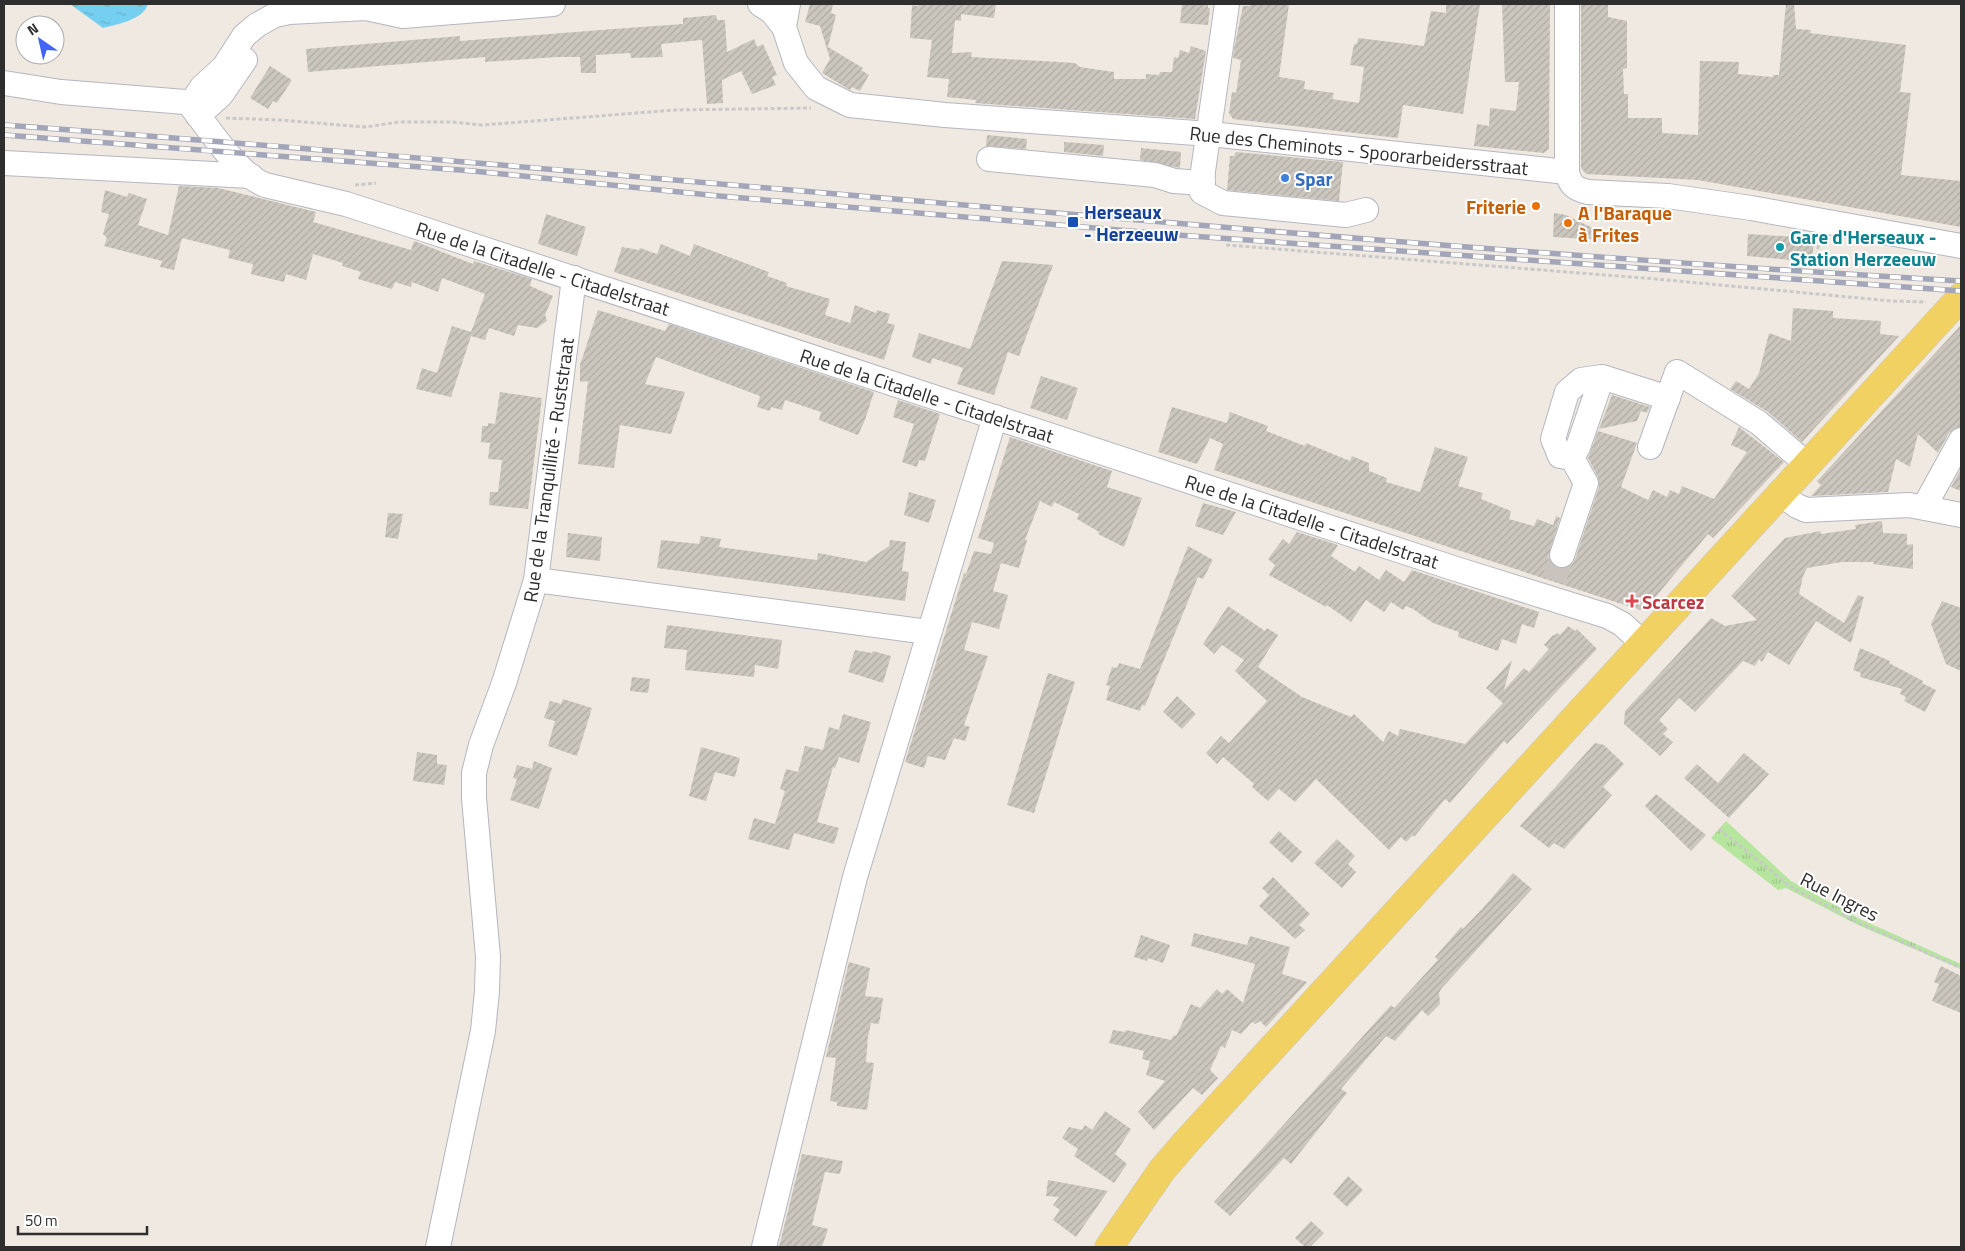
<svg xmlns="http://www.w3.org/2000/svg" width="1965" height="1251" font-family="'Titillium Web',sans-serif">
	<defs>
		<pattern id="grass-tufts" width="24" height="20" patternUnits="userSpaceOnUse" patternTransform="scale(1.25)"><rect width="24" height="20" fill="#b6e59e"/><path d="M3 7l-1-3M5 7V3M7 7l1-3M15 17l-1-3M17 17v-4M19 17l1-3" fill="none" stroke="#9dc588"/></pattern>
		<pattern id="water-ripples" width="26" height="14" patternUnits="userSpaceOnUse" patternTransform="scale(1.25)"><rect width="26" height="14" fill="#75cff0"/><path d="M2 4q2-2 4 0t4 0M15 11q2-2 4 0t4 0" fill="none" stroke="#66b2ce"/></pattern>
		<pattern id="building-hatch" width="6" height="6" patternUnits="userSpaceOnUse" patternTransform="scale(1.25)"><rect width="6" height="6" fill="#cbc7bf"/><path d="M-1 1l2-2M0 6l6-6M5 7l2-2" fill="none" stroke="#afaba4"/></pattern>
	</defs>
	<rect width="100%" height="100%" fill="#efe9e1"/>
	<polygon fill="url(#grass-tufts)" points="1726,821 1791,881 1860,919 1961,964 1961,969 1858,925 1786,888 1778,890 1711,838"/>
	<path fill="url(#water-ripples)" d="M70,4H148C143,20 118,24 103,28Z"/>
	<g fill="url(#building-hatch)">
		<polygon points="810,4 833,4 831,13 836,15 828,47 863,68 861,70 869,75 860,91 852,87 850,90 822,73 830,59 820,26 805,22"/>
		<polygon points="919,4 996,4 994,18 961,14 961,21 955,20 952,53 972,52 971,57 1075,63 1080,67 1114,72 1114,79 1146,79 1146,74 1159,75 1160,72 1172,72 1174,57 1178,58 1180,50 1189,53 1191,46 1206,51 1195,119 975,103 976,100 947,97 949,79 927,77 932,40 910,38 912,5 918,6"/>
		<polygon points="1182,4 1208,4 1208,8 1210,8 1208,25 1180,23"/>
		<polygon points="1250,4 1289,4 1279,77 1305,81 1304,89 1334,93 1332,99 1359,103 1364,67 1350,65 1354,44 1357,44 1358,38 1424,46 1431,11 1446,13 1446,4 1480,4 1463,114 1403,105 1398,138 1233,119 1229,113 1232,92 1236,93 1241,60 1233,58 1234,49 1243,6 1250,6"/>
		<polygon points="1502,4 1550,4 1549,149 1544,153 1474,146 1477,124 1489,126 1490,108 1516,111 1519,82 1505,82"/>
		<polygon points="1581,4 1608,4 1608,17 1627,21 1627,68 1623,69 1624,94 1628,94 1628,118 1662,118 1662,133 1698,135 1700,61 1739,62 1738,74 1773,77 1773,75 1779,75 1786,4 1794,4 1796,29 1811,30 1810,33 1906,45 1900,92 1911,93 1901,175 1961,181 1961,227 1698,180 1586,174 1581,168"/>
		<polygon points="716,15 717,20 725,20 727,52 754,39 757,47 763,44 777,75 772,77 776,85 752,94 741,71 722,80 723,103 707,104 702,40 661,44 663,57 631,58 630,53 596,55 596,73 581,73 580,57 557,57 485,62 485,57 308,72 306,49 460,36 460,41 627,28 683,24 683,18"/>
		<polygon points="270,66 292,80 277,103 273,101 268,109 250,98"/>
		<polygon points="987,135 1027,139 1026,149 986,146"/>
		<polygon points="1064,142 1104,145 1103,156 1064,152"/>
		<polygon points="1141,148 1181,152 1180,168 1140,160"/>
		<polygon points="1236,152 1343,162 1339,201 1227,190 1230,156 1234,156"/>
		<polygon points="179,186 218,188 316,212 313,222 411,250 414,241 473,264 474,261 532,279 530,286 553,296 545,315 547,321 537,328 518,325 514,336 489,328 485,340 471,336 451,397 416,389 422,368 437,373 452,326 471,332 485,294 442,278 438,292 412,282 411,287 395,282 392,289 358,279 361,272 342,266 343,263 313,254 306,280 286,274 284,282 251,274 253,264 228,258 230,250 182,238 174,270 160,267 162,261 104,246 107,238 103,234 109,214 101,212 105,190 127,197 129,193 147,199 138,225 168,235"/>
		<polygon points="1554,213 1566,215 1619,241 1553,237"/>
		<polygon points="546,214 586,227 577,256 538,244"/>
		<polygon points="1748,234 1814,238 1812,262 1747,256"/>
		<polygon points="661,244 690,256 694,244 769,272 767,276 787,283 786,286 830,299 825,315 850,323 855,305 876,313 877,310 890,314 887,323 895,325 884,360 614,272 622,247 639,250 640,248 657,254"/>
		<polygon points="1002,261 1053,265 1019,356 1008,352 994,395 957,384 963,368 932,358 931,364 912,357 919,333 970,349"/>
		<polygon points="1793,308 1833,311 1833,318 1881,321 1880,334 1899,336 1802,442 1768,412 1730,389 1736,381 1749,389 1759,373 1769,333 1791,341"/>
		<polygon points="598,310 665,331 669,324 874,392 865,420 858,435 819,420 821,412 785,400 782,410 771,407 770,411 757,407 760,396 656,357 645,384 685,392 671,434 620,425 614,468 578,464 588,381 580,382 580,365"/>
		<polygon points="1961,325 1961,426 1949,433 1938,453 1918,434 1910,467 1896,459 1888,492 1811,496 1821,485 1817,481"/>
		<polygon points="1041,376 1078,388 1067,420 1030,408"/>
		<polygon points="500,392 542,398 528,509 489,505 490,492 498,492 502,460 488,459 490,443 481,442 482,426 488,426 488,423 495,424"/>
		<polygon points="1612,395 1650,407 1647,413 1641,411 1637,421 1599,429"/>
		<polygon points="898,400 940,414 925,461 919,460 917,467 902,462 914,424 893,417"/>
		<polygon points="1172,407 1227,423 1230,412 1268,426 1266,431 1305,446 1306,443 1350,461 1352,456 1369,463 1369,471 1387,478 1386,482 1420,492 1435,447 1468,457 1458,486 1483,493 1481,499 1511,511 1509,519 1534,526 1537,519 1553,525 1556,516 1560,518 1548,557 1551,564 1558,568 1571,566 1575,559 1599,487 1598,477 1588,458 1598,431 1637,443 1621,487 1648,500 1653,490 1667,497 1670,490 1679,494 1682,486 1714,499 1747,452 1731,445 1739,427 1784,462 1713,538 1708,534 1648,606 1640,610 1214,470 1223,444 1210,438 1197,464 1158,452"/>
		<polygon points="1010,437 1112,471 1107,487 1142,498 1124,547 1098,534 1099,532 1077,519 1079,514 1054,502 1052,507 1040,501 1025,540 1027,540 1019,568 1001,563 993,591 1008,595 999,629 972,622 964,650 988,656 964,725 970,727 965,741 954,738 945,760 928,756 924,768 905,762 964,573 966,574 974,551 991,554 994,543 978,538"/>
		<polygon points="1961,469 1961,491 1951,487"/>
		<polygon points="909,492 936,500 929,523 904,515"/>
		<polygon points="1203,503 1236,512 1223,535 1195,526"/>
		<polygon points="388,513 403,514 398,539 385,537"/>
		<polygon points="1882,521 1883,533 1907,534 1907,545 1913,544 1913,569 1873,564 1874,562 1842,562 1807,568 1803,576 1799,594 1844,623 1858,595 1864,597 1851,643 1816,621 1789,665 1768,652 1762,662 1759,659 1755,666 1743,661 1695,712 1679,698 1659,720 1668,729 1663,734 1673,742 1660,756 1624,724 1625,711 1711,618 1725,626 1757,620 1731,596 1785,538 1820,531 1821,534 1856,529 1855,525"/>
		<polygon points="1297,532 1338,545 1331,556 1355,572 1359,566 1379,580 1386,570 1404,582 1412,570 1539,612 1534,628 1522,624 1516,644 1502,639 1498,651 1458,637 1459,632 1433,623 1413,609 1406,606 1403,610 1391,602 1384,612 1366,600 1351,622 1327,605 1326,607 1269,575 1275,565 1268,559 1283,539 1289,544"/>
		<polygon points="568,533 602,537 600,561 566,557"/>
		<polygon points="701,536 721,539 719,547 817,560 818,553 866,562 889,546 890,540 906,542 902,571 909,572 905,601 657,568 661,540 699,544"/>
		<polygon points="1188,546 1213,560 1203,579 1198,577 1145,706 1142,705 1140,711 1106,700 1110,686 1106,685 1112,667 1117,668 1119,663 1140,669"/>
		<polygon points="1942,601 1961,608 1961,671 1946,664 1931,624"/>
		<polygon points="1228,606 1265,631 1267,628 1278,635 1258,667 1302,697 1351,717 1354,714 1383,742 1389,731 1398,736 1400,729 1465,744 1503,703 1486,688 1512,660 1504,690 1524,668 1529,672 1549,649 1544,645 1552,636 1558,633 1560,635 1568,626 1575,631 1577,629 1597,649 1507,744 1504,741 1450,803 1445,799 1414,837 1413,835 1406,842 1401,837 1389,850 1316,779 1295,802 1279,789 1268,801 1252,787 1254,784 1223,757 1217,764 1206,753 1221,736 1229,743 1267,701 1235,671 1244,660 1222,645 1214,654 1203,644"/>
		<polygon points="667,625 782,640 778,669 755,665 754,677 685,670 687,650 664,648"/>
		<polygon points="1860,648 1890,661 1889,663 1923,681 1922,683 1936,690 1925,712 1904,701 1906,697 1900,694 1902,689 1860,677 1861,673 1853,670"/>
		<polygon points="855,650 872,653 873,651 891,656 883,683 848,672"/>
		<polygon points="1048,673 1075,682 1034,813 1007,805"/>
		<polygon points="632,677 650,679 648,693 630,691"/>
		<polygon points="1177,696 1196,714 1182,729 1163,712"/>
		<polygon points="563,699 592,708 577,756 548,746 555,721 544,718 550,701 561,704"/>
		<polygon points="843,714 871,722 859,763 839,757 835,768 833,767 817,822 839,828 834,844 794,833 789,850 748,839 754,818 775,824 785,791 780,789 786,769 798,772 805,746 823,750 829,727 839,730"/>
		<polygon points="1595,743 1604,745 1624,764 1603,787 1612,795 1564,849 1554,843 1549,848 1520,826"/>
		<polygon points="701,747 740,758 735,777 715,772 706,801 689,796"/>
		<polygon points="417,752 437,755 437,764 447,765 444,785 413,781"/>
		<polygon points="1744,753 1769,774 1729,818 1684,778 1697,764 1718,783"/>
		<polygon points="534,761 552,768 539,809 510,800 517,779 513,778 517,765 532,769"/>
		<polygon points="1656,794 1706,835 1691,851 1645,806"/>
		<polygon points="1279,831 1302,852 1292,863 1269,842"/>
		<polygon points="1337,839 1355,856 1348,864 1356,872 1342,888 1314,863"/>
		<polygon points="1513,873 1532,889 1441,989 1439,993 1440,1004 1428,1016 1422,1010 1395,1041 1386,1036 1341,1089 1347,1093 1291,1164 1284,1158 1230,1216 1214,1202 1391,1005 1394,1008 1438,960 1435,957 1461,927 1463,929 1483,908"/>
		<polygon points="1273,877 1310,914 1299,925 1305,930 1295,939 1259,906 1269,895 1262,888"/>
		<polygon points="1194,933 1247,945 1250,936 1290,947 1282,974 1307,982 1266,1027 1260,1021 1255,1024 1252,1022 1241,1034 1232,1030 1225,1048 1221,1046 1210,1070 1218,1078 1202,1095 1193,1088 1154,1130 1138,1112 1165,1081 1146,1075 1150,1061 1142,1059 1144,1051 1109,1043 1113,1030 1125,1032 1126,1030 1171,1040 1174,1035 1176,1036 1191,1004 1200,1008 1217,989 1222,994 1227,989 1243,1003 1255,964 1191,946"/>
		<polygon points="1141,935 1170,945 1163,963 1148,958 1147,961 1134,957"/>
		<polygon points="849,962 870,968 865,996 883,998 879,1024 871,1023 868,1037 866,1062 874,1063 867,1110 837,1106 837,1102 830,1101 836,1058 826,1057"/>
		<polygon points="1941,966 1961,976 1961,1013 1932,1001 1939,984 1934,982"/>
		<polygon points="1105,1111 1131,1129 1115,1154 1127,1164 1114,1183 1074,1156 1078,1149 1062,1138 1069,1127 1082,1130 1085,1125 1092,1130"/>
		<polygon points="802,1154 843,1161 840,1174 825,1172 812,1225 828,1229 822,1247 779,1247"/>
		<polygon points="1348,1176 1363,1190 1347,1207 1333,1194"/>
		<polygon points="1048,1180 1108,1191 1076,1237 1053,1220 1060,1210 1053,1205 1059,1197 1046,1196"/>
		<polygon points="1311,1221 1324,1233 1310,1247 1305,1247 1295,1238"/>
	</g>
	<g fill="none" stroke-linecap="round" stroke-linejoin="round">
		<polyline stroke="#c8c4bd" stroke-width="24" stroke-dasharray="24 12" stroke-linecap="butt" points="1554,580 1562,555"/>
		<g stroke="#b4b7c1" stroke-width="26">
			<g id="minor">
				<polyline points="760,4 772,12 784,27"/>
				<polyline points="788,4 784,27 796,63 816,88 850,105 945,115 1210,134 1567,172"/>
				<polyline points="1227,4 1203,171 1202,192 1223,203 1346,215 1366,210"/>
				<path d="M1567,4V172C1570,185 1575,189 1588,192L1668,196L1751,208L1961,246"/>
				<path d="M4,83L61,92L185,102L190,105C209,128 237,174 265,185L346,204L414,226L1456,569L1607,616L1622,624L1643,643"/>
				<polyline points="190,105 202,87 224,67 244,36 257,25 275,15 289,12 366,8 403,16 553,4"/>
				<polyline points="198,116 221,95 245,60"/>
				<polyline points="989,159 1155,175 1174,181 1203,183"/>
				<polyline points="4,163 251,176"/>
				<polyline points="1602,377 1581,380 1567,392 1553,439 1560,456 1572,458 1578,447 1602,377 1668,398"/>
				<polyline points="1650,447 1677,372 1759,423 1807,464"/>
				<polyline points="1779,493 1797,506 1806,510 1909,505 1961,515"/>
				<polyline points="1924,507 1961,440"/>
				<polyline points="1562,555 1586,483 1572,458"/>
				<polyline points="536,580 928,632"/>
				<polyline points="438,1247 483,1031 487,991 488,957 474,798 474,773 481,745 504,683 536,580 574,278"/>
				<polyline points="764,1247 855,877 995,417"/>
			</g>
		</g>
		<g stroke="#c9c9c9" stroke-width="29">
			<polyline id="major" points="1109,1247 1162,1170 1187,1141 1961,297"/>
		</g>
		<g stroke="#c9c9c9" stroke-width="3" stroke-dasharray="4 2.5" stroke-linecap="butt">
			<polyline points="226,118 280,120 365,127 399,122 452,122 482,125 675,110 811,108"/>
			<polyline points="355,185 376,183"/>
			<polyline points="1226,245 1656,279 1892,301 1926,302"/>
			<polyline points="1816,262 1819,241"/>
			<polyline points="1719,829 1791,887 1859,923 1961,968"/>
		</g>
		<use href="#minor" stroke="#fff" stroke-width="24"/>
		<use href="#major" stroke="#f2d163" stroke-width="28"/>
		<g stroke="#a3a6b8" stroke-width="5.5">
			<g id="rail">
				<path d="M4,125C657,173 1308,243 1961,281"/>
				<polyline points="4,135 473,171 719,196 1177,235 1961,291"/>
			</g>
		</g>
		<use href="#rail" stroke="#fff" stroke-width="4" stroke-dasharray="11" stroke-linecap="butt"/>
	</g>
	<circle fill="#3f7fe0" stroke="#fff" stroke-width="2" cx="1285" cy="178" r="5"/>
	<g fill="#e8710a" stroke="#fff" stroke-width="2">
		<circle cx="1536" cy="206" r="5"/>
		<circle cx="1568" cy="223" r="5"/>
	</g>
	<rect fill="#1a4fb4" stroke="#fff" stroke-width="2" x="1067" y="216" width="12" height="12" rx="2.5"/>
	<circle fill="#0f9aa8" stroke="#fff" stroke-width="2" cx="1780" cy="247" r="5"/>
	<path fill="#e0444e" stroke="#fff" stroke-width="2" d="M1629.5 593.5h5v5h5v5h-5v5h-5v-5h-5v-5h5z"/>
	<g text-anchor="middle" dominant-baseline="central" stroke-width="4" stroke-linejoin="round" paint-order="stroke">
		<g font-size="19" fill="#2e2e2e" stroke="#fff">
			<text transform="translate(1359 150) rotate(6)">Rue des Cheminots - Spoorarbeidersstraat</text>
			<text transform="translate(543 268) rotate(18)">Rue de la Citadelle - Citadelstraat</text>
			<text transform="translate(927 395) rotate(18)">Rue de la Citadelle - Citadelstraat</text>
			<text transform="translate(548 470) rotate(-82)">Rue de la Tranquillité - Ruststraat</text>
			<text transform="translate(1312 521) rotate(18)">Rue de la Citadelle - Citadelstraat</text>
			<text transform="translate(1840 896) rotate(27)">Rue Ingres</text>
		</g>
		<g font-size="19" font-weight="bold" fill="#366cbe" stroke="#fff" text-anchor="start">
			<text x="1295" y="178">Spar</text>
		</g>
		<g font-size="19" font-weight="bold" fill="#c56008" stroke="#fff" text-anchor="end">
			<text x="1526" y="206">Friterie</text>
			<text x="1578" y="212" text-anchor="start">A l'Baraque<tspan x="1578" dy="22">à Frites</tspan></text>
		</g>
		<g font-size="19" font-weight="bold" fill="#164399" stroke="#fff" text-anchor="start">
			<text x="1084" y="211">Herseaux<tspan x="1084" dy="22">- Herzeeuw</tspan></text>
		</g>
		<g font-size="19" font-weight="bold" fill="#0d838f" stroke="#fff" text-anchor="start">
			<text x="1790" y="236">Gare d'Herseaux -<tspan x="1790" dy="22">Station Herzeeuw</tspan></text>
		</g>
		<g font-size="19" font-weight="bold" fill="#be3a42" stroke="#fff" text-anchor="start">
			<text x="1642" y="601">Scarcez</text>
		</g>
	</g>
	<rect width="1965" height="1251" fill="none" stroke="#2e2e2e" stroke-width="10"/>
	<g transform="translate(40 40) rotate(326)"><circle r="24" fill="#ffffff" stroke="#ababab"/>
	<path d="M0-4L9 19L0 12L-9 19Z" fill="#4264fb"/>
	<text y="-8" font-size="14" font-weight="bold" text-anchor="middle" fill="#2e2e2e">N</text>
	</g>
	<path d="M18 1226v8h129v-8" fill="none" stroke="#2e2e2e" stroke-width="2.5"/>
	<text x="25" y="1226" font-size="15" fill="#2e2e2e" stroke="#ffffff" stroke-width="4" paint-order="stroke">50 m</text>
</svg>
